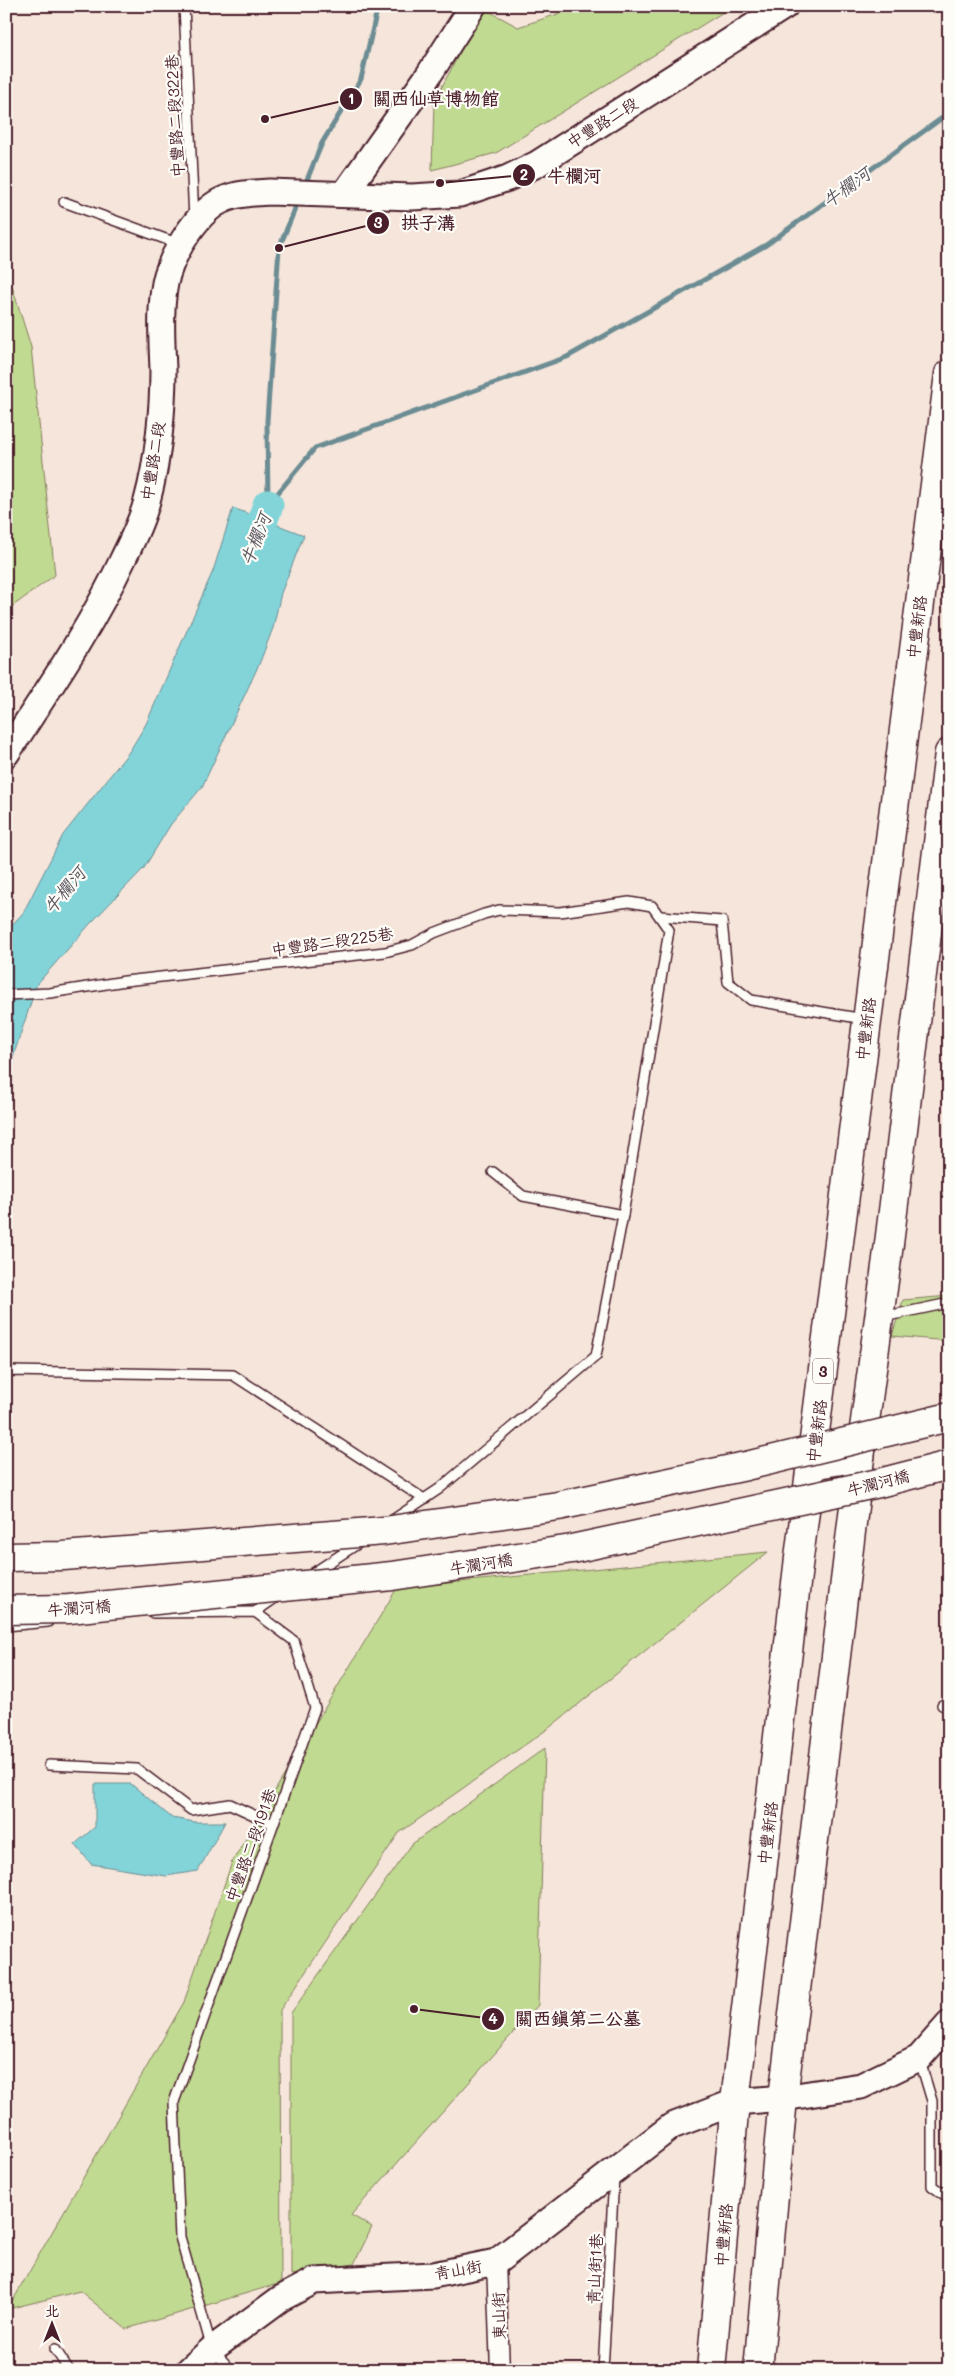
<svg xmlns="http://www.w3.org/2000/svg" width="955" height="2376" font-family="Mali,'LXGW WenKai TC',sans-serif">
	<rect width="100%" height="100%" fill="#f5e5da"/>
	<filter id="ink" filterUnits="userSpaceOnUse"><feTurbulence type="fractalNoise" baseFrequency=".02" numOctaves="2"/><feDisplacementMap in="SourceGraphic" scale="10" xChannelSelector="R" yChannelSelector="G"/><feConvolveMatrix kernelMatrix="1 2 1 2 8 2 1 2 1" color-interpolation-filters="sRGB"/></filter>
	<g filter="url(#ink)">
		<g fill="#c0da91" stroke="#857c5e">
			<polygon points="559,6 733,6 496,153 432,170 434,102 483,8 518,27 558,14"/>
			<polygon points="6,267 31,347 55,575 6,611"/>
			<polygon points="949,1296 949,1341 892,1336 903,1300"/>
			<polygon points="768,1552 549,1728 399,1833 280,2010 281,2283 126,2329 80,2291 8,2309 184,2002 232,1862 397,1588"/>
			<polygon points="545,1748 538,2005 351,2215 372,2227 354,2264 291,2275 291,2013 412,1844"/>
		</g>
		<g fill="#82d4d9" stroke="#6c8c93">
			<polygon points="233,508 304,535 281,593 273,628 260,662 202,787 171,824 144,868 90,924 37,984 6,1078 6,931 23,913 63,835 129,752 146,724 213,571"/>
			<polygon points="95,1784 131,1784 172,1818 195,1822 225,1822 198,1871 166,1876 91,1864 75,1844 95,1827"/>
		</g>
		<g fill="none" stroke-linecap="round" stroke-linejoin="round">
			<g stroke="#6c8c93" stroke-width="5">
				<polyline points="304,187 322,143 361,79 378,6"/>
				<polyline points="268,505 315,448 567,357 766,245 949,113"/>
				<polyline points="268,505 267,421 279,248 299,199"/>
			</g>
			<polyline stroke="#82d4d9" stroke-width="31" points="249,558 268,505"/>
			<g stroke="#4a1f2b" stroke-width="12">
				<g id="lane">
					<polyline points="184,6 194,219"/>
					<polyline points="64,202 179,244"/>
					<polyline points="661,916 722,921 728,982 751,1000 864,1019"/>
					<polyline points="6,995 50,993 125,981 385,952 412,945 434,933 484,914 499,910 560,912 629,902 652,906 669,930 623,1215"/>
					<polyline points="883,1317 949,1303"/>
					<polyline points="6,1372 9,1371 233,1375 424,1499"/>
					<polyline points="391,1521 439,1489 596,1356 623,1215 523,1196 493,1172"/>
					<polyline points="310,1575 362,1541"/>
					<polyline points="255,1612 278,1596"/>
					<polyline points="153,1613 255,1612 294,1641 315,1708 174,2102 180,2237 212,2349 231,2370"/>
					<polyline points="6,1626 48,1622"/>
					<polyline points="942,1705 949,1708"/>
					<polyline points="49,1765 137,1769 191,1810 230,1804 273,1824"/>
					<polyline points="920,2061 932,2101 932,2186 949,2198"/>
					<polyline points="55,2349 69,2370"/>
					<polyline points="603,2370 614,2177"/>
				</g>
			</g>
			<g stroke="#4a1f2b" stroke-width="21">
				<polyline id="street" points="496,2262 500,2370"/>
			</g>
			<g stroke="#4a1f2b" stroke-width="29">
				<g id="secondary">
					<polyline points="345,193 428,76 473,6"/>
					<path d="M6,754C48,690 92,626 124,557C133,539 142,520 147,501C158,461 163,410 163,370C162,341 159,303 167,275C175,249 199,209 225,199C238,193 255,193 269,192L412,197L460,194L508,178L537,164L785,6"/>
					<polyline points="189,2370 212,2349 280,2299 314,2281 433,2275 496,2262 672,2126 735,2102 783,2098 861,2086 919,2058 949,2024"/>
				</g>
			</g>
			<g stroke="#4a1f2b" stroke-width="31">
				<g id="primary">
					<polyline points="811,1465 860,1457"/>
					<polyline points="711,2370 735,2102 799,1558 949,374"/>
					<polyline points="758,2370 783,2098 858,1473 889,1244 949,753"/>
				</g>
			</g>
			<use href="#lane" stroke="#fdfcf7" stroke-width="9"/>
			<use href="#street" stroke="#fdfcf7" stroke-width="18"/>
			<use href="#secondary" stroke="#fdfcf7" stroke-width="25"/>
			<use href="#primary" stroke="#fdfcf7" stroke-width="28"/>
			<g stroke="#4a1f2b" stroke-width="31" stroke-linecap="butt">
				<g id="highway-bridge">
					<polyline points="6,1557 63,1556 384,1531 558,1506 746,1466 949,1417"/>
					<polyline points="6,1610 69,1609 392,1576 572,1549 879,1483 949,1465"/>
				</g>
			</g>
			<use href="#highway-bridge" stroke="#fdfcf7" stroke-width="28"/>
		</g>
	</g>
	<g text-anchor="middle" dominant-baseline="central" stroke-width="4.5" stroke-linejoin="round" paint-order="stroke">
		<rect fill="#fdfcf7" stroke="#806168" stroke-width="1" x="813" y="1358.5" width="20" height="25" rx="4"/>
		<g font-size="15" font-weight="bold" fill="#4a1f2b">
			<text x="823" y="1371">3</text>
		</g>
		<g font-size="16" fill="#4a1f2b" stroke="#fdfcf7">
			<text transform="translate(174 116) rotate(-93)">中豐路二段322巷</text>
			<text transform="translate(602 122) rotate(-32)">中豐路二段</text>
			<text transform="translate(152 461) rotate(-81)">中豐路二段</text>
			<text transform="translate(916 627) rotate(-83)">中豐新路</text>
			<text transform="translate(332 941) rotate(-8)">中豐路二段225巷</text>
			<text transform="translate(865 1029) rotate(-83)">中豐新路</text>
			<text transform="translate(816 1431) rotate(-83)">中豐新路</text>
			<text transform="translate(878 1482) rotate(-14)">牛瀾河橋</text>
			<text transform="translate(481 1563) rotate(-9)">牛瀾河橋</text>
			<text transform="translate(79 1607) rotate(-4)">牛瀾河橋</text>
			<text transform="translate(767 1833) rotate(-83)">中豐新路</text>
			<text transform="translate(250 1845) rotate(-70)">中豐路二段191巷</text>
			<text transform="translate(723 2235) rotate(-85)">中豐新路</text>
			<text transform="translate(458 2269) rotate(-10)">青山街</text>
			<text transform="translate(594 2269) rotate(-87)">青山街1巷</text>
			<text transform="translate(498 2316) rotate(-92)">東山街</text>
		</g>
		<g font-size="18" font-style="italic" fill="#5b555f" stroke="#fdfcf7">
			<text transform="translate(846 187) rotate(-36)">牛欄河</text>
			<text transform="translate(255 539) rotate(-68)">牛欄河</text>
			<text transform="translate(64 890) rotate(-50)">牛欄河</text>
		</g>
	</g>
	<path fill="none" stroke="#4a1f2b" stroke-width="2" d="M265 119L351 99M440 183L524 175M279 248L378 223M414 2009L493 2019"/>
	<g fill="#4a1f2b" stroke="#fdfcf7" stroke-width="2">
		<circle cx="265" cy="119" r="5"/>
		<circle cx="440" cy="183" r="5"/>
		<circle cx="279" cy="248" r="5"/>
		<circle cx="414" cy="2009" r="5"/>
		<circle cx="351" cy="99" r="12"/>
		<circle cx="524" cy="175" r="12"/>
		<circle cx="378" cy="223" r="12"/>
		<circle cx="493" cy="2019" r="12"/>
	</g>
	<g font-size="15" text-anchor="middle" font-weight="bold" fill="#fff">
		<text x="351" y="104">1</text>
		<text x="524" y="180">2</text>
		<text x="378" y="228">3</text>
		<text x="493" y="2024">4</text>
	</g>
	<g font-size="18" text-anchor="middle" font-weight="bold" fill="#4a1f2b" stroke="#fdfcf7" stroke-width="4.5" stroke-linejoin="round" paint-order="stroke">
		<text x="436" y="105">關西仙草博物館</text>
		<text x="574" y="182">牛欄河</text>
		<text x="428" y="229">拱子溝</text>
		<text x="578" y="2025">關西鎮第二公墓</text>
	</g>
	<rect width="955" height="2376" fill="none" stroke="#fdfcf7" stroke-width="25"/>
	<rect x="12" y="12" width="930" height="2351" fill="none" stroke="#4a1f2b" stroke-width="2" filter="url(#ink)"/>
	<g transform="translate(52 2324)" stroke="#fdfcf7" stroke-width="4" paint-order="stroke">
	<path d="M0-4L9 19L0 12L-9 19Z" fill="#4a1f2b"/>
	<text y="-8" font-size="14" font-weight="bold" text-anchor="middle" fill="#4a1f2b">北</text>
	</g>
</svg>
